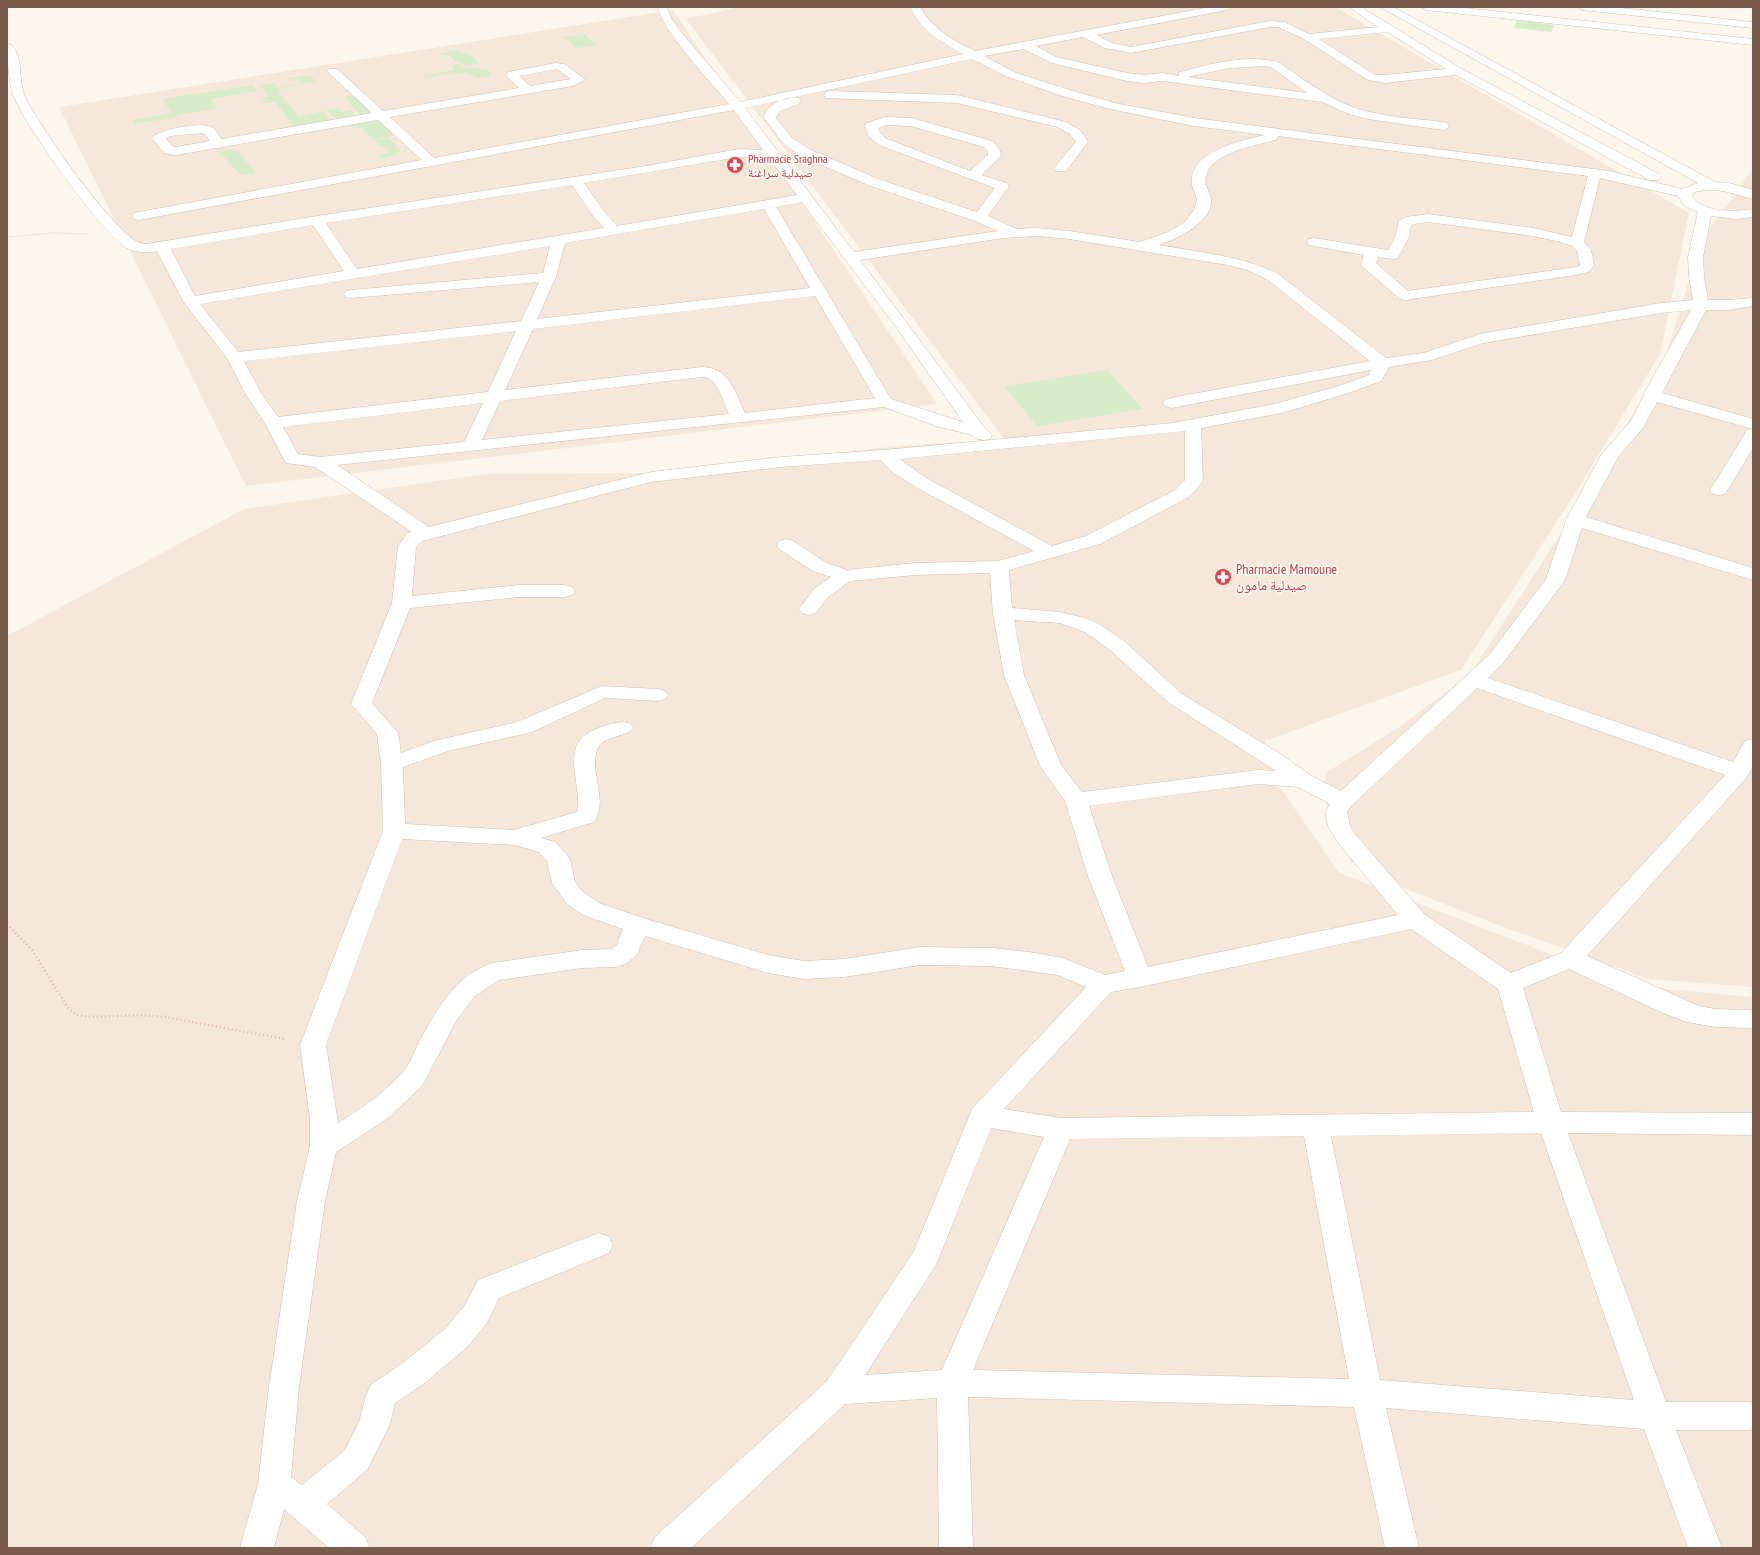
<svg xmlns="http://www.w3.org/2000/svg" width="1760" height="1555" font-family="'PT Sans Narrow','Noto Naskh Arabic',sans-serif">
	<rect width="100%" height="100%" fill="#fdf6ec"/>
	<g fill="#f5e8da">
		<polygon points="740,7 1335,7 1689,213 1660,354 1574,495 1461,670 1265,741 1280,787 1339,873 1634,986 1753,997 1753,1548 7,1548 7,636 244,509 487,474 649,473 897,446 1005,440 686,19"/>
		<polygon points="673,10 937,404 246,486 59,107"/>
		<polygon points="1753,169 1753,987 1649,979 1490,922 1399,886 1352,862 1320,791 1327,772 1398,728 1470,674 1582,501 1665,359 1701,241"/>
	</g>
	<g fill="#d8ecc9">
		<polygon points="1517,20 1554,25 1551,32 1514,28"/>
		<polygon points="584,34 597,45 576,48 563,37"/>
		<polygon points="457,50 460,53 467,53 480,64 462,65 460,64 462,63 455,61 448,55 440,55 441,53"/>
		<polygon points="459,64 464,69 473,68 486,69 492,76 479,78 465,73 452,74 426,78 424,75 455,70 451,65"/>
		<polygon points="310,75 316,82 279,88 280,90 278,91 299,117 323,111 330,120 294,126 275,102 265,103 262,98 269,97 260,85 274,83 277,87 301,84 298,79 290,80 288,78"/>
		<polygon points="253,85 257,91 211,99 217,108 176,115 177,117 135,124 132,120 171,113 163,99"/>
		<polygon points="356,95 371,112 359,114 344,97"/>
		<polygon points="338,108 341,112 352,110 356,115 334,118 327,110"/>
		<polygon points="371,122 382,122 394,136 373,140 362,127 354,128 351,125"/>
		<polygon points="389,138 401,151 395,156 381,158 377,155 389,152 383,146 380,147 375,140"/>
		<polygon points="235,149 256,172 241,175 219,152"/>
		<polygon points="1107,370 1143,409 1037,426 1004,386"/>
	</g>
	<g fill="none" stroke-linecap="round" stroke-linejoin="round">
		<g stroke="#d1beb0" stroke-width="1">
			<g id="minor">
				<path d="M657,7H667L671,18L681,32L740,102L963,54C941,43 920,29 910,7H920C931,28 954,41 975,51L1210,7H1232L1227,10L1096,35L1112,43L1131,47L1270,21L1284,22L1309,34L1378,27L1349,7H1361L1462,69L1659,174L1661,177L1659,180H1649L1456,75L1385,83L1368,80L1304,39L1278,27H1270L1131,53L1105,48L1083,37L1036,46L1056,57L1127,73L1144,75L1162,73L1179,76L1178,74L1180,72C1210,64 1247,54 1278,62C1299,76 1320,93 1343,103C1374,117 1410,118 1443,122L1447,123L1449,126L1447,129L1443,130L1368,119L1349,114L1322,102L1162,81L1144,83L1127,81L1052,63L1024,49L984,56L1016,73L1070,90L1115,103L1194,118L1609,171L1682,189L1698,183L1380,7H1393L1715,182L1729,183L1753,190V199C1732,194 1714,185 1693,193L1692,197C1706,213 1734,212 1753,209V217L1736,219L1711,216L1703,257L1704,277L1708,300H1728L1753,298V306L1728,310H1706L1662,393L1753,419V448L1725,494L1719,495L1713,494L1710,490L1745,434L1747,430L1753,429L1657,402L1643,428L1618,457L1586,517L1753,568V580L1582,528L1565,580L1503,663L1488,678L1733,762L1745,741L1753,739V766L1747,777L1587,956L1699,1006L1715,1009L1753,1010V1028L1715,1027L1687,1022L1663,1013L1569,969L1523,988L1561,1112L1753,1113V1135L1568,1133L1666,1402H1753V1430H1676L1722,1548H1688L1644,1429L1386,1408L1419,1548H1385L1354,1407L968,1397L973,1548H939L937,1398L845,1404L691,1548H650L655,1537L827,1381L914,1251L972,1109L1086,987L1058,975L991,966L920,965L844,977L804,979L768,973L645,936L636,956L625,964L616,967L582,968L499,980L475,996L456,1021L422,1086L388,1118L336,1152L325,1201L299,1387L291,1477L302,1485L345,1450L359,1422L366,1395L371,1385L404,1362L445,1329L465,1305L478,1280L599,1233L609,1237L613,1245L609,1253L499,1298L487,1323L467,1347L426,1382L395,1403L390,1424L367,1470L327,1504L365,1537L370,1548H329L284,1509L274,1548H240L258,1484L269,1387L297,1201L310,1146V1119L300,1045L383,831L381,763L377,734L351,704L392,603L398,546L408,533L412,532L315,467L286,463L265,423L245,393L227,358L183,301L157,251C148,253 136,253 127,248C102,234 23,123 13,94C9,84 7,54 7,43L11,44C25,62 17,77 25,96C37,124 112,230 138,242C141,244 144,244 147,244L317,216L646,166L739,149L763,150L734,110L139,220L134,219L132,216L134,213L139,212L422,160L378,120L176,155L164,153L152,138C158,129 202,122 212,127C215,129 219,136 222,139L372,113L329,73L327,71L329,69H337L383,111L519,88L506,76L508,72L556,63L564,64L585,79L583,81L573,86L390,117L434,158L729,104C707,77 668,38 657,7ZM1388,32L1446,69L1385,75H1375L1319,39ZM972,59L1008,77L1062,96L1110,109L1194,126L1265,135C1242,140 1187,152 1192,185C1193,190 1196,195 1197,200L1194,210L1185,222L1168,232L1140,242L1069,231L1037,228L1017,229L988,216L1009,186L1007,183L981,175L1001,156L1000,150L992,141L912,118L885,117L867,123L865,126L869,137L879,145L995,188L977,212L878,179L811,150L792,138L776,118L780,111L799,104L801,101L799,98C786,95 766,104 764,118L784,144L801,156L868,185L975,221L998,231L854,252L745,108ZM1264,66L1271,67L1307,93L1187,77L1230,68ZM557,69L571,79L530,86L519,76ZM886,125L911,126L984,147L988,151V155L970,171L887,139L879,132L878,128ZM204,133L210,141L176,147H173L166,139L170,136ZM1278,136L1588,176L1572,237L1533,228L1428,214L1406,217L1399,221L1395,237L1388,250L1314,238L1309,239L1307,242L1309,245L1314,246L1364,255L1361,264L1363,267L1400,299L1405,300L1576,275L1589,272L1594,265L1591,250L1584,242L1600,178L1678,196L1685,206L1698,212L1688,257L1689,277L1693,300L1661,303L1480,334L1424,353L1386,358L1277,273C1240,256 1199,252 1159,245C1176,239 1213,223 1211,199C1209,190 1203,183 1207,173C1213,153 1258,144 1276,140ZM739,157L769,158L797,195L617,226L603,210L584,183ZM572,185L593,216L604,228L357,269L326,223ZM802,202L894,324L963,422L891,399L776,207ZM764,209L810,288L537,319L556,277L565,243ZM1428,222L1533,236L1561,242L1572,246L1577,251L1580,265L1576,267L1408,291L1376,263L1378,257L1393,259L1398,258L1409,237L1411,226L1414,224ZM313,225L344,271L195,296L171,249ZM1037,236L1069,239L1228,265L1247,270L1267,279L1370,361L1171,398L1165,400L1163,403L1165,406L1171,408L1371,370L1369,375L1339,386L1274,404L1173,423L884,450L781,457L651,472L429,527L337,465L884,407L936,426L972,435L978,439L984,440L990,439L992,435L984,427L860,260L1003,238ZM550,246L543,273L351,290L346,291L344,294L346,297L351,298L539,282L521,321L238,352L200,304ZM815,296L875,398L745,413C734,390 730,368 702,367L505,390L533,329ZM1691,310L1643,395L1644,396L1630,422L1601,455L1566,520L1546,579L1489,655L1341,791L1310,775L1279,753L1182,694L1124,641L1099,624L1085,618L1060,612L1012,608L1009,570L1100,544L1187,498L1196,490L1203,480L1201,428L1282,413L1351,392L1381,381L1389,367L1432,360L1483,343L1661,313ZM516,331L488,392L278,417L261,393L244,361ZM702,377C718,377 723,402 729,414L482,440L500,401ZM483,403L464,442L320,457L298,454L283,427ZM1185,431V480L1175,490L1086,536L1052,546L928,479L899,459ZM880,460L894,473L916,487L1034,551L998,561L915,563L847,570L827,563L793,541L786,539L779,541L777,545L779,549L813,571L831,577L814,589L799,609L802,613L809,615L816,613L828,597L850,581L915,575L990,573L993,614L1004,675L1040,766L1065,801L1088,876L1125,971L1105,975L1063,958L1029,952L991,948L920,947L844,959L804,961L768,955L646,919L599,903L583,892L575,882L570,859L566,854L555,842L541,838L594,822C609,799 589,774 597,750C603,734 625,739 633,728L630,723C619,721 609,724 599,728C556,742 583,782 577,812L514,830L405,824L403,767L448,751L532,732L605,698L658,701L665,699L668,695L665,691L658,689L602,686L517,722L434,741L401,753L398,733L372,703L410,608L519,597H565L572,595L575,591L572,587L565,585H519L412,596L416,547L422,541L651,482L781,467ZM1014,620L1060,623L1085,632L1110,650L1168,702L1276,771L1258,770L1082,792L1061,765L1024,675ZM1477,688L1725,775L1561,953L1511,973L1424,914L1355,834L1350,826L1347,812L1351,806ZM1258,784L1298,787L1330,804L1325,812L1328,826L1339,844L1398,915L1148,967L1112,876L1089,806ZM402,839L515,845L539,852L547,861L552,883L567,904L583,915L623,929L617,945L611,949L582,950L493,963C454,975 435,1013 417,1046C413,1055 409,1066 402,1073C384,1093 361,1109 338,1123L326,1045ZM1411,929L1498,989L1534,1112L1061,1118L1004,1109L1111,992L1140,987ZM991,1128L1044,1137L942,1370L865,1375L936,1265ZM1541,1133L1634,1400L1380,1380L1331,1136ZM1304,1136L1349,1379L973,1370L1070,1139Z"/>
				<polygon points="1421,7 1456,7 1753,39 1753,45 1426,10"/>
				<polygon points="1577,7 1612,7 1753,22 1753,28 1582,10"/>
				<polygon points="830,91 957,95 1066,122 1080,130 1088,142 1066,171 1056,171 1054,168 1076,142 1070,134 1058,127 957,103 826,98 824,95 826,92"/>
			</g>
		</g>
		<polyline stroke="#d9b8a5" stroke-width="1.5" stroke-dasharray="0.5 1.5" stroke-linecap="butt" points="7,237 52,233 88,234"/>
		<polyline stroke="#d9b8a5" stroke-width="2.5" stroke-dasharray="1 3" stroke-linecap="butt" points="7,924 33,951 68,1008 76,1015 92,1017 139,1015 165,1017 285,1039"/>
		<use href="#minor" fill="#fff" fill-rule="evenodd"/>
	</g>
	<defs>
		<g id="pharmacy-disc" transform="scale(0.9)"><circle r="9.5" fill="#e0444e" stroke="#fffaf3"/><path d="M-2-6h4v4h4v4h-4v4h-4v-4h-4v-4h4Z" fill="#fff"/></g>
	</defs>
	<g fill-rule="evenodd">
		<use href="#pharmacy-disc" x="735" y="165"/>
		<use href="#pharmacy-disc" x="1223" y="577"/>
	</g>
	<g text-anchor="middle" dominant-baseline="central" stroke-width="3" stroke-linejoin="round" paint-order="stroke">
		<g font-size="12" fill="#be3a42" stroke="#fffaf3" text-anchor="start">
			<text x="748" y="158">Pharmacie Sraghna<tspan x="748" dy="14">صيدلية سراغنة</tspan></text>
		</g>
		<g font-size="14" fill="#be3a42" stroke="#fffaf3" text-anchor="start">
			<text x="1236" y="569">Pharmacie Mamoune<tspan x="1236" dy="16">صيدلية مامون</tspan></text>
		</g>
	</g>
	<rect width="1760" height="1555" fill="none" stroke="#7a5c4d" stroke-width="16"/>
</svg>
